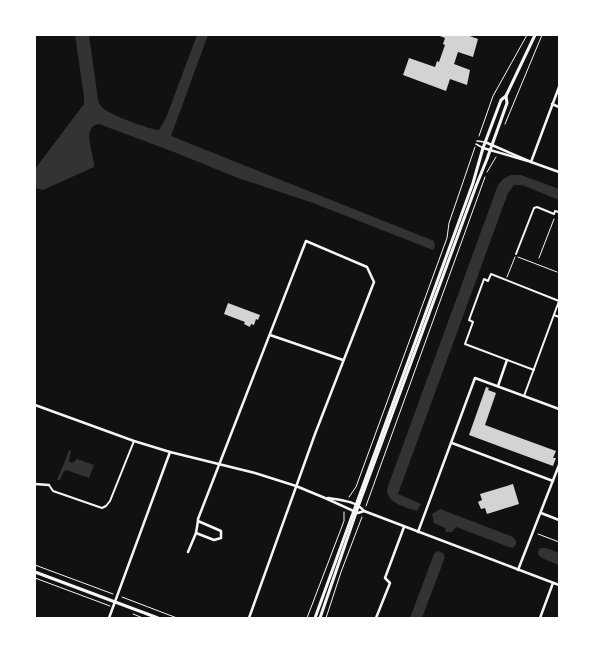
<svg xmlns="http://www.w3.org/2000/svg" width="594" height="653" font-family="'DejaVu Sans',sans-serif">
	<rect width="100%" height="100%" fill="#111"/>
	<g fill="#333">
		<path d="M75,35H89L98,100C99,103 100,106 103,108C110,115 148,129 159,130L166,118L197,35H208L171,136L434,241L435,247L433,250L313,203L238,178L174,152L99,124C80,127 95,155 94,167L43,190L35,188V169L84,104V97Z"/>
		<path d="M511,175H521L559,189V200L522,185H514L508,193L398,494L421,504L417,511C406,507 387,504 387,489L498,185L503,179Z"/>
		<path d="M69,450L71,451L69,461L71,463L74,462L77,459L94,465L89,478L66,470L63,473L60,480H57C61,469 66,460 69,450Z"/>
		<polygon points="440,509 513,537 516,541 516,544 513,548 509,547 456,527 452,532 446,532 445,528 434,523 432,514"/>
		<polygon points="540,548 546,548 559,553 559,565 546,560 539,556 538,552"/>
		<polygon points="437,551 443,553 445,557 422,618 410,618 434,554"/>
	</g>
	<g fill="#d3d3d3">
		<polygon points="437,35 467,35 478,39 473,57 458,52 454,64 470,70 467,85 450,79 446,91 403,75 409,58 435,67 437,61 439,62 445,45 443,44 445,38"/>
		<polygon points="228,303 260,315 258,320 256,319 254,325 251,324 250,327 244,324 245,322 224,314"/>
		<polygon points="486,387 489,388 488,390 496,393 485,425 556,451 553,458 556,458 553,466 469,435"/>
		<polygon points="513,484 519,504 487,514 485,508 481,509 478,502 482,500 480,494"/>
	</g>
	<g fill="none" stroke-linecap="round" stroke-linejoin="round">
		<g stroke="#f5f5f5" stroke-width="1">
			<polyline points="505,124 542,35"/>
			<polyline points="479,136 493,96 527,35"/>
			<polyline points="487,172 496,157"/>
			<polyline points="518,257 557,272"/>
			<polyline points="539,258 554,219"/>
			<polyline points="507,277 515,257"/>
			<polyline points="349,497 356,487 447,238 449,223 475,147"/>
			<polyline points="366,506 485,177"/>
			<polyline points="538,534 559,542"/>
			<polyline points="35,565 113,594"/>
			<polyline points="35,578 110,606"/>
			<polyline points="122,597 177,618"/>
			<polyline points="133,614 143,618"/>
			<polyline points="307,618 344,521 344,512"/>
			<polyline points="326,618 341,572 362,517"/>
		</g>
		<g stroke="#f5f5f5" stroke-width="1.5">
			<polyline points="477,141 485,142"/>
			<polyline points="476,144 483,148"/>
		</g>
		<g stroke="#f5f5f5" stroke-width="2">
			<polyline points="516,254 534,208 537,207 554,214 555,211 559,212"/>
			<polyline points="554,315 559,317"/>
			<polyline points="534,370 465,344 473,322 469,320 484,279 488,281 491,274 559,301"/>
			<polyline points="524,396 559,301"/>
			<polyline points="49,485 53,491 102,508 106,506 110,501 134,441"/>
		</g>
		<g stroke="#f5f5f5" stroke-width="2.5">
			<polyline points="552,104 559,107"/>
			<polyline points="485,142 531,162 559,172"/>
			<polyline points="483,148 528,161"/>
			<polyline points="531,162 559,87"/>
			<polyline points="270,335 343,360"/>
			<polyline points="498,386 507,360"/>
			<polyline points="35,405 134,441 170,452 255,473 296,486 325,498 358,513 364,511"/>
			<polyline points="452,443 553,481"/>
			<polyline points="35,484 49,485"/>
			<path d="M328,498C341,500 356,501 364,511L559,585"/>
			<polyline points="541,513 559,520"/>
			<polyline points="418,532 475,378 559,409"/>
			<polyline points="196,533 198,521"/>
			<polyline points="188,552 196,533 214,540 221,538 221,531 198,521 198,519 306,241 367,267 374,282 315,434 249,618"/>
			<polyline points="518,570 559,465"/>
			<polyline points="109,618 170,452"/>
			<polyline points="376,618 390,583 385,578 404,527"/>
			<polyline points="540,618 553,583"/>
		</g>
		<g stroke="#f5f5f5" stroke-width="3">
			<polyline points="35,572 158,618"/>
			<polyline points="315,618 473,183 483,148 501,100 506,96 535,35"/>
			<polyline points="320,618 359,504 476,186 487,159 507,103 506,96"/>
		</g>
	</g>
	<rect width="594" height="653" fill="none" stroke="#ffffff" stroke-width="72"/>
</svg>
